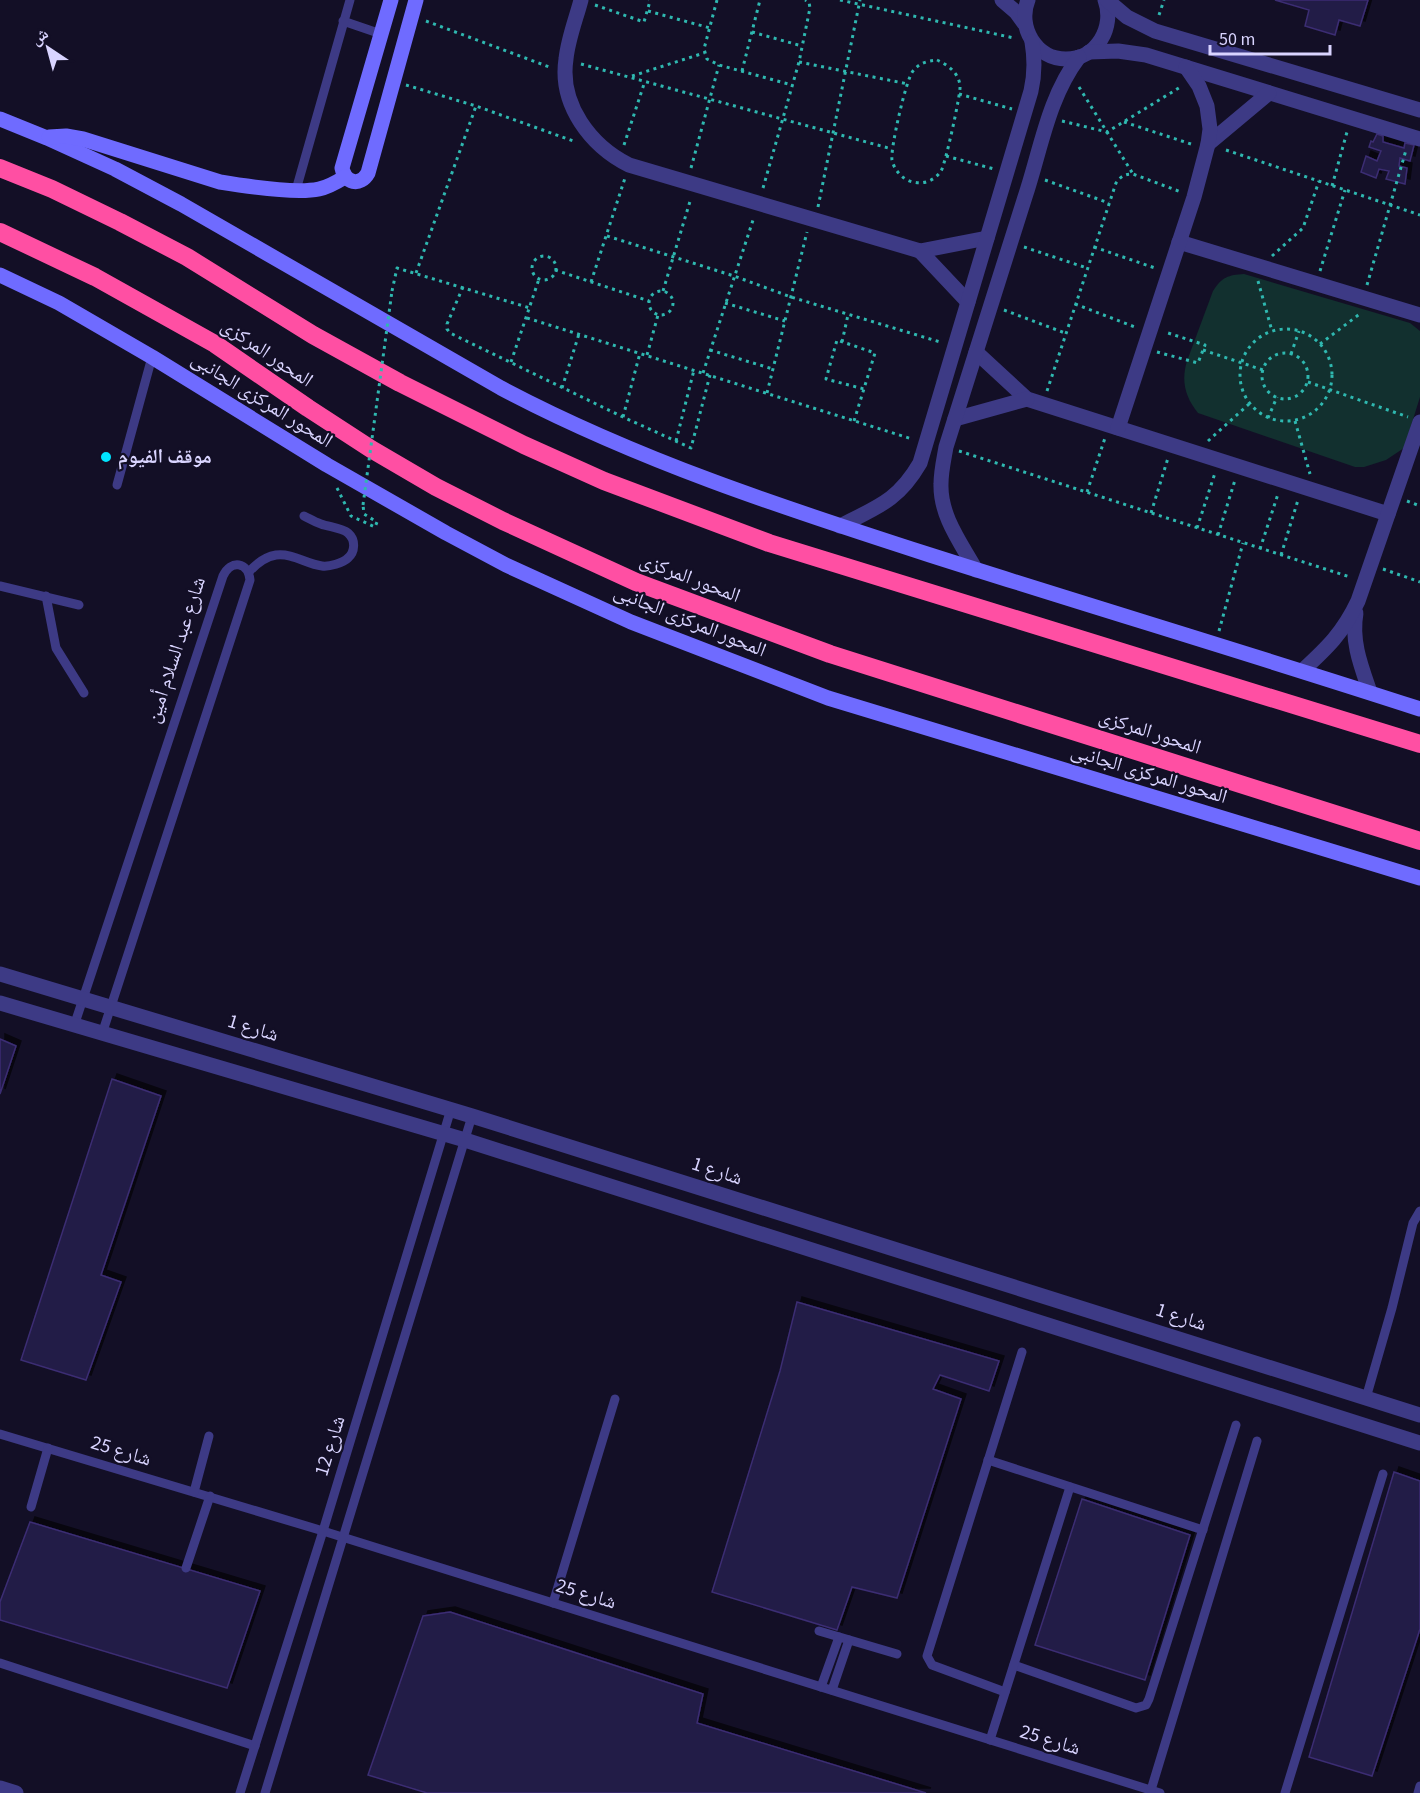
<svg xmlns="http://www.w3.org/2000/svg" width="1420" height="1793" font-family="'Source Sans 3','Noto Naskh Arabic',sans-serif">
	<defs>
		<filter id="shadow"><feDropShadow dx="5" dy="-5" stdDeviation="0" flood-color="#0009"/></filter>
	</defs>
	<rect width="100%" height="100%" fill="#130f26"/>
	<path fill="#12302f" d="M1244,274L1410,323L1420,331V397L1404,448L1386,460L1364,467H1355L1198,413C1185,397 1181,381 1187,361L1213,291C1222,277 1228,275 1244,274Z"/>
	<g fill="#241b47" stroke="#3b2d73" stroke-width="1.5" filter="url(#shadow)">
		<polygon points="1275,0 1368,0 1360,26 1339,20 1335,35 1305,26 1309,10"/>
		<polygon points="1377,134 1383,136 1383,142 1404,148 1405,143 1414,145 1410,161 1400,158 1399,166 1407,168 1405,184 1386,179 1389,171 1379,169 1376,178 1361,172 1366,156 1377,161 1381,151 1369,147 1371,141 1373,142"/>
		<polygon points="0,1039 16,1046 0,1094"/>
		<polygon points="112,1079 161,1096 101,1275 121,1282 86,1380 21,1360"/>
		<polygon points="797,1302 999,1361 989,1391 940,1375 933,1389 961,1399 897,1598 852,1587 837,1630 712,1592 780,1371"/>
		<polygon points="1394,1472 1420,1481 1420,1629 1372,1776 1309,1757"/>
		<polygon points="1082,1499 1190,1535 1145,1680 1035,1645"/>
		<polygon points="30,1522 260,1591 227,1688 0,1620 0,1602"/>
		<polygon points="450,1612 703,1694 697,1723 926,1793 427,1793 368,1775 423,1616"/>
	</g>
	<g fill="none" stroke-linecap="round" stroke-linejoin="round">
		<g stroke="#2fb8b0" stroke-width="3" stroke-dasharray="3 4.5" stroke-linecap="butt">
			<polyline points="717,0 704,49 707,59 719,65 792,85"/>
			<polyline points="840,0 1014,38"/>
			<polyline points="595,5 644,22 650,1 649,0"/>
			<polyline points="648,11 710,28"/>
			<polyline points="1159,15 1164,0"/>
			<polyline points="426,21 552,68"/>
			<polyline points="752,32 802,46"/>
			<path d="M937,60C948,65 959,73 960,86C961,93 945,166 941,171C935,180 924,185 913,182C903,180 894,170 892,160C890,150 906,79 913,71C919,63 927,61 937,60Z"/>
			<polyline points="799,62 908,84"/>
			<polyline points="581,64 892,149"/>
			<polyline points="742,71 760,0"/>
			<polyline points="632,76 704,53"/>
			<polyline points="406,85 476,106 576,142"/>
			<polyline points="1079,87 1133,174"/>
			<polyline points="959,94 1012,109"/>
			<polyline points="1062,121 1107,132 1182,86"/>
			<polyline points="1124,122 1194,145"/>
			<polyline points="624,145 645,81"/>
			<polyline points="1226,150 1420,215"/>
			<polyline points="946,156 994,169"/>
			<polyline points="691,168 719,65"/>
			<polyline points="1045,180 1109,203"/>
			<polyline points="1332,186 1347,132"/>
			<polyline points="763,188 799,62 810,8 809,2 805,0"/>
			<polyline points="818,207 860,0"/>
			<polyline points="607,236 734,276 791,297 940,342"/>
			<polyline points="1024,247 1087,268"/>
			<polyline points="1094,247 1155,268"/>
			<polyline points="1272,256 1303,228 1319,181"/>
			<circle cx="544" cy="268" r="12"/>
			<polyline points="555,270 649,301"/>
			<polyline points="1320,271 1345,190"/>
			<polyline points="416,273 476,106"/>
			<polyline points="1258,281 1272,331"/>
			<polyline points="591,282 625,178"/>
			<polyline points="1367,285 1406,150"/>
			<polyline points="463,287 447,324 447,329 450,333 623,417 691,448 710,375"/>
			<circle cx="661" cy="303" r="12"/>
			<polyline points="392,291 397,268 530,308"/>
			<polyline points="663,291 691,198"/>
			<polyline points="725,303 785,321"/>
			<polyline points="1075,304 1135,327"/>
			<polyline points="1004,310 1065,333"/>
			<polyline points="527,318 912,439"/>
			<circle cx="1286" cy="375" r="46"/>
			<polyline points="842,342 848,315"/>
			<polyline points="1320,344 1361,313"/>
			<polyline points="710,350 773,369"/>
			<polyline points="1203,350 1263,370"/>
			<polyline points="1157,352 1198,363 1205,345 1165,332"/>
			<circle cx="1285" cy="376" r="23"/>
			<polyline points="1291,354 1299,331"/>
			<polyline points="647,355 658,315"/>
			<polyline points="511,362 539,279"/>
			<polyline points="703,373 754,217"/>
			<polyline points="1308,382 1408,417"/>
			<polyline points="562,388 579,334"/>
			<path d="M1047,391L1116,183C1121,176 1125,174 1133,174L1181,192"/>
			<polyline points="767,393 807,232"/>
			<polyline points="623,417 640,353"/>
			<polyline points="1268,418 1277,397"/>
			<polyline points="854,421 875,353 837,340 826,379 864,389"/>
			<polyline points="1295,421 1310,474"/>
			<polyline points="676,441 694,370"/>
			<polyline points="1208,441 1249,404"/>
			<polyline points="959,451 1350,577"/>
			<polyline points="337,488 351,516 375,527 377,522 364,514 363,505"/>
			<polyline points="1087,492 1105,438"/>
			<polyline points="1407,501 1420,506"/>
			<polyline points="1151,513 1168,458"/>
			<polyline points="1197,528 1215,473"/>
			<polyline points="1218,535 1235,480"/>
			<polyline points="1260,549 1278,494"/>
			<polyline points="1281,555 1298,500"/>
			<polyline points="1383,569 1420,582"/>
			<polyline points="1219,631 1243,543"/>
		</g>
		<g stroke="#3d3a85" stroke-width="9">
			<polyline points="343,21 381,34"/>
			<polyline points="296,190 350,0"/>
			<polyline points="117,485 152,357"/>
			<path d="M249,572C256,564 264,557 276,555C293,553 306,564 322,566C329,567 343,563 348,558C355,552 356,540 348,533C342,528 329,527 321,524C315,522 310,519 304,516"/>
			<polyline points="0,586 79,605"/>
			<polyline points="46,596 56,648 84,693"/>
			<path d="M74,1026L223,576C231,559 248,562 250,580L102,1034"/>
			<polyline points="1366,1398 1392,1308 1413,1223 1420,1211"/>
			<polyline points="0,1434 323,1531 1160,1793"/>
			<polyline points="988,1460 1203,1530"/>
			<polyline points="194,1492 209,1436"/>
			<polyline points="31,1507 48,1448"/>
			<polyline points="186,1568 210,1496"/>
			<polyline points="553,1603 615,1399"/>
			<polyline points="819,1631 897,1654"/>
			<polyline points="0,1663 255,1746"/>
			<polyline points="1014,1665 1136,1708 1146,1705 1149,1699 1236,1425"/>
			<polyline points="821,1687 839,1637"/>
			<polyline points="832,1690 849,1640"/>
			<polyline points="1005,1692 932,1665 927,1656 1022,1352"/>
			<polyline points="990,1740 1070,1487"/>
			<polyline points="1151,1790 1257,1441"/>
			<polyline points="240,1793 323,1531 451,1109"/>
			<polyline points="265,1793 472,1116"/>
			<polyline points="1285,1793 1383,1474"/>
			<polyline points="1418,1793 1420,1786"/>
		</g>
		<g stroke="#3d3a85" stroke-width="15">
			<path d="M581,0C576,19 568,39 566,59C559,105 591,146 629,165L920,251L987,238"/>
			<polyline points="1002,0 1016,12 1024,23"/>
			<path d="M1028,0C1017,27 1036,59 1066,59C1097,59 1115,27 1105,0"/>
			<polyline points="1107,0 1127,17 1155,31 1420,110"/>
			<polyline points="1089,52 1118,51 1146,55 1420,139"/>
			<polyline points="1208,144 1269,93"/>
			<polyline points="1179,242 1420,315"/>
			<polyline points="920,251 968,302"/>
			<polyline points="976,352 1027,399 1388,514"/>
			<polyline points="955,419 1027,399"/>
			<polyline points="1118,428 1194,197 1208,144 1210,129 1207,106 1199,86 1186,67"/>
			<path d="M840,526C877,507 898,501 920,463L1031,91C1035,74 1035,60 1032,42"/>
			<path d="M976,570C961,543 940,516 941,484C941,471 944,459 946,447C972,364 999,281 1025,197C1041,149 1048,98 1079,57"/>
			<path d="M1356,613C1351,641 1361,666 1370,692"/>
			<path d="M1302,671C1327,648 1343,633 1358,601L1420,422"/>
			<polyline points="0,974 472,1116 1420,1415"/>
			<polyline points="0,1003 465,1140 1420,1443"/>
			<polyline points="0,1788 16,1793"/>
		</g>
		<g stroke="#6f6bff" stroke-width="15">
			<path d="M391,0L342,168C345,183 360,187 368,173L416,0"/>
			<path d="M0,119L47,138L115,169L181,204L501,388C637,460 784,508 930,555C1093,607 1257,656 1420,709"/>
			<path d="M49,137L66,136L83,139L220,182C244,186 296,194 319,189C329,187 337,182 345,177"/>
			<polyline points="0,275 59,303 152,357 327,465 446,533 506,565 631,622 828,698 1420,878"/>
		</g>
		<g stroke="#ff4fa3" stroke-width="18">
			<polyline points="0,168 52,189 120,222 187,257 313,335 400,383 524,445 604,481 769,543 1420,744"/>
			<polyline points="0,232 95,277 215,344 308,408 371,449 436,487 503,521 636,582 830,654 1420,841"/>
		</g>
		<polyline stroke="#2fb8b0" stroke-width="3" stroke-dasharray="3 4.5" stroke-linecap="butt" points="363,505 392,291"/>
	</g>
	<circle fill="#00e5ff" stroke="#130f26" stroke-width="2" cx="106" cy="457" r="6"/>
	<g text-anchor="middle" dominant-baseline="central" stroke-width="4.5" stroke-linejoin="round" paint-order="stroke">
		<g font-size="20" fill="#d9d4ff" stroke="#130f26">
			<text transform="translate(267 353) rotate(34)">المحور المركزى</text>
			<text transform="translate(262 400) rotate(32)">المحور المركزى الجانبى</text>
			<text transform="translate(690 578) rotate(21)">المحور المركزى</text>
			<text transform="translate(690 621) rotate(22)">المحور المركزى الجانبى</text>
			<text transform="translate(176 650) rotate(-72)">شارع عبد السلام أمين</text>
			<text transform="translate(1150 732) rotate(18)">المحور المركزى</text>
			<text transform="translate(1149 774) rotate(17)">المحور المركزى الجانبى</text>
			<text transform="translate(253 1028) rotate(17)">شارع 1</text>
			<text transform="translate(717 1171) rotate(18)">شارع 1</text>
			<text transform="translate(1181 1317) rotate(18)">شارع 1</text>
			<text transform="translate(330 1446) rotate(-73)">شارع 12</text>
			<text transform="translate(121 1451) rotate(17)">شارع 25</text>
			<text transform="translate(586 1594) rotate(17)">شارع 25</text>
			<text transform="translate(1050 1740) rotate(17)">شارع 25</text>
		</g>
		<g font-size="20" font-weight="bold" fill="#d9d4ff" stroke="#130f26" text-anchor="start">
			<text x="118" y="457">موقف الفيوم</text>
		</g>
	</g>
	<g transform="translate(48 48) rotate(324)" stroke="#130f26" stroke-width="4.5" paint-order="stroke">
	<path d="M0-4.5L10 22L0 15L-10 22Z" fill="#d9d4ff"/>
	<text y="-9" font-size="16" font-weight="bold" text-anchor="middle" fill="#d9d4ff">ش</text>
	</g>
	<path d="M1210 45v9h120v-9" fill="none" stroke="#d9d4ff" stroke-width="3"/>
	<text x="1219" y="45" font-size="18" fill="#d9d4ff" stroke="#130f26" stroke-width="4.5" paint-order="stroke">50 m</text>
</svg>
